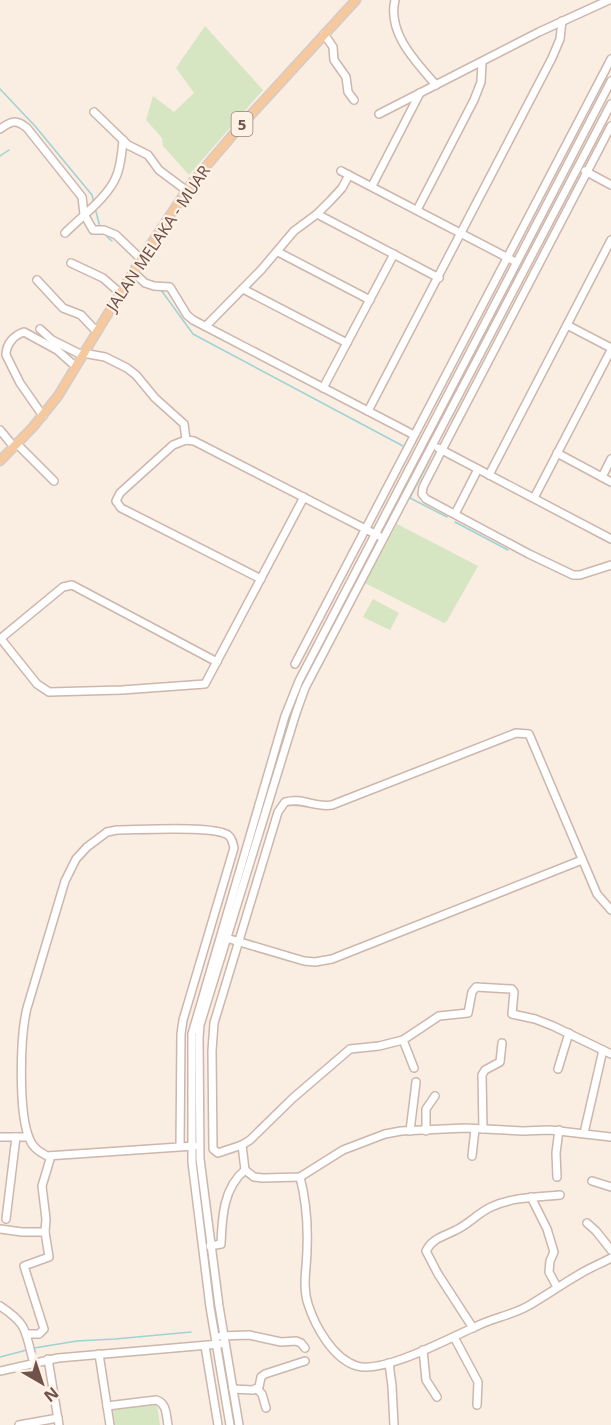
<svg xmlns="http://www.w3.org/2000/svg" width="611" height="1425" font-family="'Noto Sans',sans-serif">
	<rect width="100%" height="100%" fill="#faede2"/>
	<g fill="#d6e6c2">
		<polygon points="205,26 263,90 189,175 163,146 162,138 146,120 153,96 174,112 194,93 176,68"/>
		<polygon points="397,524 478,566 447,621 444,623 365,583"/>
		<polygon points="373,599 399,613 390,630 363,617"/>
		<polygon points="157,1404 160,1425 115,1425 113,1410"/>
	</g>
	<g fill="none" stroke-linecap="round" stroke-linejoin="round">
		<g stroke="#9fd2d3" stroke-width="1.5">
			<polyline points="0,89 35,126 92,195 94,203"/>
			<polyline points="0,156 9,150"/>
			<polyline points="95,208 100,227"/>
			<polyline points="107,237 112,241"/>
			<polyline points="161,290 193,334 403,446"/>
			<polyline points="430,459 410,498 447,517"/>
			<polyline points="455,522 508,550"/>
			<polyline points="34,1348 77,1341 115,1339 191,1332"/>
			<polyline points="0,1357 27,1350"/>
		</g>
		<g stroke="#cdb6ac" stroke-width="10">
			<g id="minor">
				<path d="M395,0C387,33 416,62 436,85"/>
				<polyline points="324,34 333,47 334,60 346,77 348,92 354,100"/>
				<polyline points="94,112 128,145 148,155 159,170 187,191"/>
				<polyline points="379,114 539,32 609,0"/>
				<polyline points="611,126 442,450 423,487 422,494 426,499 529,554 573,575 580,575 611,565"/>
				<path d="M0,129C11,121 16,119 27,128L82,197L84,214L93,230H104L116,235L141,259"/>
				<polyline points="341,171 512,260"/>
				<polyline points="585,171 611,185"/>
				<polyline points="372,186 420,93"/>
				<polyline points="417,210 474,100 481,82 482,62"/>
				<polyline points="317,214 439,278"/>
				<path d="M65,233C81,217 108,197 116,177C121,166 122,152 123,140"/>
				<polyline points="278,252 370,300"/>
				<polyline points="71,263 103,278 120,293"/>
				<polyline points="133,272 145,283 154,286 170,287 187,315 193,320 414,435"/>
				<polyline points="37,280 63,308 81,315 96,331"/>
				<polyline points="243,289 347,343"/>
				<polyline points="567,325 611,348"/>
				<polyline points="206,326 261,270 294,231 317,214 331,200 342,188 349,175"/>
				<polyline points="40,329 52,340 82,355"/>
				<polyline points="83,353 105,357 127,368 136,375 155,398 184,424 186,440"/>
				<polyline points="323,388 394,254"/>
				<polyline points="368,411 552,58 560,39 562,21"/>
				<path d="M43,416L20,383L6,355C6,344 14,335 24,332L57,350L75,366"/>
				<polyline points="0,430 14,447"/>
				<polyline points="17,444 54,481"/>
				<polyline points="438,448 611,539"/>
				<polyline points="557,453 611,482"/>
				<polyline points="489,475 611,240"/>
				<polyline points="602,477 611,459"/>
				<polyline points="534,498 611,350"/>
				<polyline points="455,514 478,469"/>
				<polyline points="261,579 121,508 116,501 120,493 173,445 186,440 194,441 379,536"/>
				<polyline points="0,639 63,587 72,585 217,662"/>
				<polyline points="1,639 37,684 49,692 122,690 205,684 304,497"/>
				<polyline points="295,664 611,59"/>
				<path d="M611,910L597,894L529,734L516,733L332,805C316,808 301,797 285,802L278,812L214,1023L212,1051L213,1149L218,1153L242,1145L250,1140L293,1098L350,1049L379,1046L403,1040L439,1016L468,1013L472,992L476,987L512,989L514,992L512,1014L535,1019L553,1026L611,1054"/>
				<polyline points="223,937 304,961 315,962 332,959 582,860"/>
				<polyline points="403,1040 414,1068"/>
				<polyline points="558,1069 569,1033"/>
				<polyline points="483,1129 482,1075 485,1070 500,1062 502,1043"/>
				<polyline points="410,1131 416,1082"/>
				<polyline points="426,1131 426,1109 435,1096"/>
				<polyline points="584,1133 603,1050"/>
				<polyline points="0,1137 28,1137"/>
				<polyline points="242,1145 245,1170"/>
				<path d="M180,1147L181,1034L183,1020L234,848C233,843 232,838 228,835C215,825 137,830 117,830L107,832L87,847L76,859L65,881L27,1008C20,1036 18,1115 30,1140C33,1148 40,1152 47,1156L194,1146"/>
				<polyline points="472,1156 475,1129"/>
				<polyline points="245,1170 254,1177 263,1178 300,1177 343,1150 385,1134 401,1131 465,1128 523,1131 550,1130 611,1137"/>
				<path d="M300,1177C306,1200 308,1225 307,1249C307,1267 302,1286 308,1304C315,1326 333,1359 357,1366C384,1374 451,1337 477,1326C493,1318 512,1315 528,1306C545,1296 561,1285 578,1275C589,1268 600,1264 611,1258"/>
				<polyline points="557,1177 556,1153 559,1130"/>
				<polyline points="592,1181 611,1187"/>
				<polyline points="531,1197 547,1229 554,1252 550,1261 549,1272 557,1287"/>
				<polyline points="6,1219 16,1137"/>
				<polyline points="587,1223 596,1231 611,1250"/>
				<polyline points="0,1229 22,1232 45,1232"/>
				<path d="M210,1246L221,1244C222,1218 223,1188 245,1170"/>
				<path d="M0,1306C30,1326 24,1331 34,1363"/>
				<path d="M473,1328L438,1274L426,1251C432,1238 445,1236 456,1230C469,1224 478,1213 491,1207C512,1197 537,1197 560,1195"/>
				<polyline points="26,1334 39,1334 44,1329 24,1266 49,1257 45,1232 46,1219 42,1186 51,1156"/>
				<polyline points="221,1336 249,1335 281,1342 296,1341 301,1343 305,1348"/>
				<polyline points="454,1337 478,1382 477,1405"/>
				<polyline points="205,1346 218,1425"/>
				<polyline points="423,1350 426,1380 437,1397"/>
				<polyline points="99,1354 110,1425"/>
				<polyline points="48,1359 59,1425"/>
				<polyline points="389,1363 392,1386 394,1425"/>
				<polyline points="0,1371 58,1358 220,1344"/>
				<polyline points="233,1389 253,1390 259,1387 261,1377 265,1374 305,1361"/>
				<polyline points="257,1389 262,1394 266,1408"/>
				<path d="M107,1406L156,1400C167,1403 166,1415 168,1425"/>
				<polyline points="19,1425 58,1418"/>
				<polyline points="230,1425 210,1307 192,1162 192,1034 285,716 299,681 611,81"/>
				<polyline points="239,1425 219,1306 200,1159 199,1038 200,1025 296,713 305,688 611,104"/>
			</g>
		</g>
		<g stroke="#d4cbc9" stroke-width="11">
			<polyline id="major" points="0,461 33,427 58,396 141,259 191,184 237,130 356,0"/>
		</g>
		<use href="#minor" stroke="#fff" stroke-width="7"/>
		<use href="#major" stroke="#f5c89e" stroke-width="8"/>
	</g>
	<g text-anchor="middle" dominant-baseline="central" stroke-width="4.5" stroke-linejoin="round" paint-order="stroke">
		<rect fill="#fef2e7" stroke="#9b8279" stroke-width="1.5" x="231.5" y="112" width="21" height="24" rx="4.5"/>
		<g font-size="15" font-weight="bold" fill="#70524a">
			<text x="242" y="124">5</text>
		</g>
		<g font-size="16" fill="#70524a" stroke="#fef2e7">
			<text transform="translate(158 238) rotate(-56)">JALAN MELAKA - MUAR</text>
		</g>
	</g>
	<g transform="translate(42 1383) rotate(141)" stroke="#fef2e7" stroke-width="4.5" paint-order="stroke">
	<path d="M0-4.5L10 22L0 15L-10 22Z" fill="#70524a"/>
	<text y="-9" font-size="16" font-weight="bold" text-anchor="middle" fill="#70524a">N</text>
	</g>
</svg>
